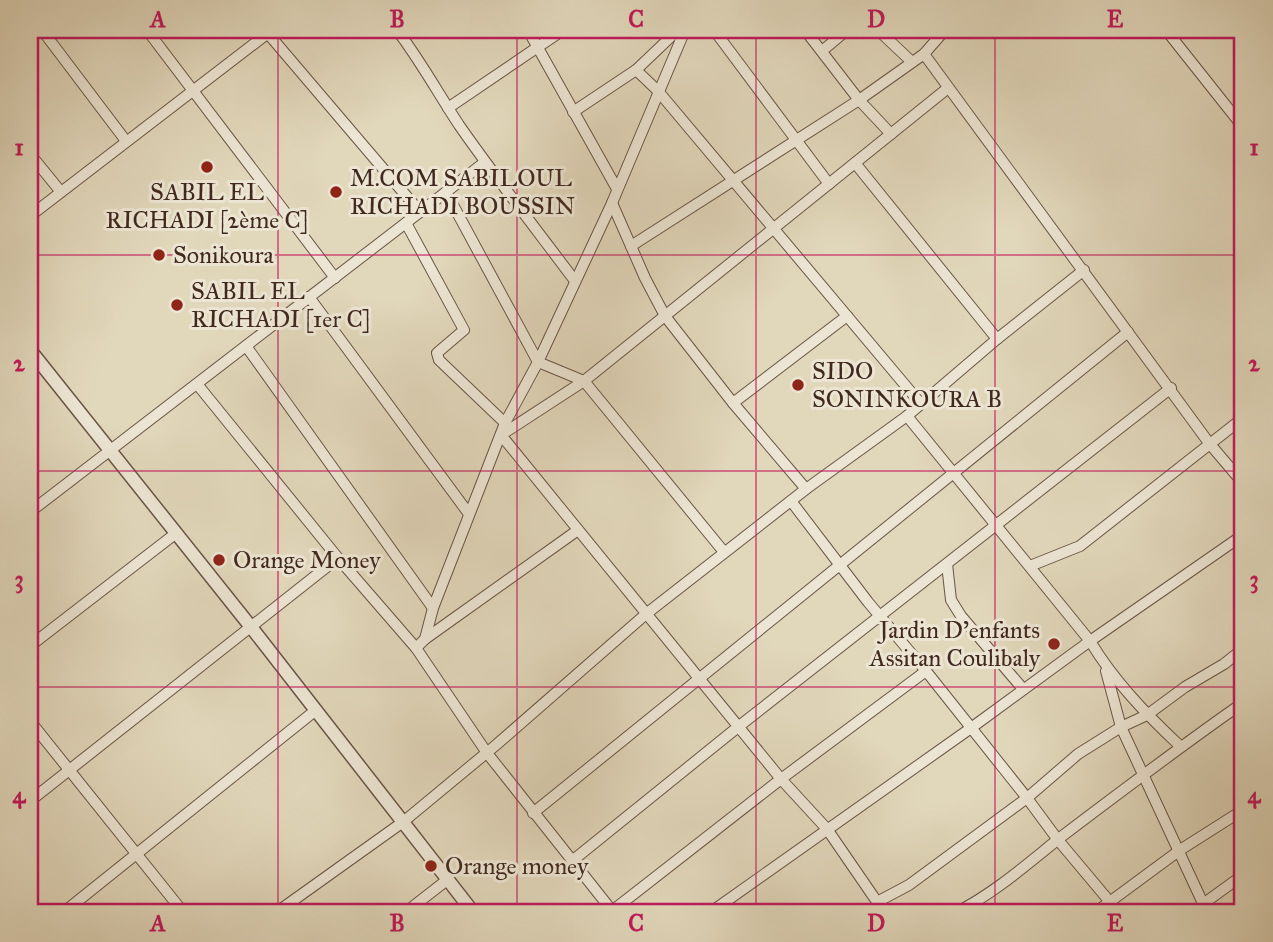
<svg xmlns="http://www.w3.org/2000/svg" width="1273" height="942" font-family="'IM FELL Great Primer',serif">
	<rect width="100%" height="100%" fill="#e1d7bb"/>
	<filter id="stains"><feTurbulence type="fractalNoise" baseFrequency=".00286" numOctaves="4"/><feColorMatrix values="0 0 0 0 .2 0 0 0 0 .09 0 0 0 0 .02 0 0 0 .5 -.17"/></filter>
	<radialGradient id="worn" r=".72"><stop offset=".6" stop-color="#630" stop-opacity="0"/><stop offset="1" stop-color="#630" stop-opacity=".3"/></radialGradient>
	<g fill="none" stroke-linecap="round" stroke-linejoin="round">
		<g stroke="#695445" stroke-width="12">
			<g id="minor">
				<polyline points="42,30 126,141"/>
				<polyline points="147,30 335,278"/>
				<polyline points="265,30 420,212"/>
				<path d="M397,30C420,60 438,93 459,125C496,178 536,229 575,281"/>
				<polyline points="528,30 617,189"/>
				<polyline points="714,30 829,184"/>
				<polyline points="805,30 859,100 891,134"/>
				<polyline points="878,30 912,62"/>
				<polyline points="1166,30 1243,127"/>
				<polyline points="822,51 847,30"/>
				<polyline points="924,54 1209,443 1243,483"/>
				<polyline points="636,70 658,91 921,404"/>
				<polyline points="448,108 563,30"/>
				<polyline points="573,112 636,70 678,30"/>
				<polyline points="30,154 61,192"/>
				<polyline points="855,163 997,339"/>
				<polyline points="446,192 538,362 584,381 724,552"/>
				<polyline points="612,203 645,278 665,316 733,403 806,489"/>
				<polyline points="30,216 272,30"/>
				<polyline points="406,223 464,330 437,353 439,360 505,423"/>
				<polyline points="631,246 859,100 924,54 945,30"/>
				<polyline points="309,297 469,514"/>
				<polyline points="246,346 433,608"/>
				<polyline points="197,384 338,558 416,648 487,753 613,912"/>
				<polyline points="733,403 847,316"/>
				<path d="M907,416L1090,641C1114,681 1146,714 1180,746"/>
				<polyline points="791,501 868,602 926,671 1027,798 1058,840 1110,902"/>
				<polyline points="30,512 485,162"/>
				<polyline points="947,564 951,600 961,616 1023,689"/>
				<polyline points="1030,566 1080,546 1243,418"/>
				<polyline points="425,639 578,530"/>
				<polyline points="30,646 175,534"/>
				<polyline points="416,648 425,639 433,608 505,423 538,362 612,203 685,30"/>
				<polyline points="1106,671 1121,727 1207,912"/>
				<polyline points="30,721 183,912"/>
				<polyline points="30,801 338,558"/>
				<polyline points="533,813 1128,332"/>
				<polyline points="572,861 738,727 1171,388"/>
				<polyline points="877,902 909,885 1027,798 1078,754 1121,727 1147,715 1185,687 1224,664 1243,649"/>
				<polyline points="612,911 781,779 926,671"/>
				<polyline points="64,912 316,710"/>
				<polyline points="277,912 403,822 496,745 646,614 806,489 907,416 997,339 1084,270"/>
				<polyline points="406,912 447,880"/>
				<polyline points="711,912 971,728 1090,641 1243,535"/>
				<polyline points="884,912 827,829 781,779 501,435 584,381 948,88"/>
				<path d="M957,912C996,892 1027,864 1061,837C1119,793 1177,749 1237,707L1243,709"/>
				<polyline points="1096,912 1180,850 1243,810"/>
				<polyline points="1199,912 1203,904 1243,875"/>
			</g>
		</g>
		<g stroke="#695445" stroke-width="15">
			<polyline id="tertiary" points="30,350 251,627 473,912"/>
		</g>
		<use href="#minor" stroke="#ece5d3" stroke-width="10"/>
		<use href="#tertiary" stroke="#ece5d3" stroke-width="12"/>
	</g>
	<path fill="none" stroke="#c2185b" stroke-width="2" stroke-opacity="0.55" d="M278,30V912M517,30V912M756,30V912M995,30V912M30,255H1243M30,471H1243M30,687H1243"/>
	<g fill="#8f2418" stroke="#ece5d3" stroke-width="2.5">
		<circle cx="207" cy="167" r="7"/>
		<circle cx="336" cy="192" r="7"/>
		<circle cx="159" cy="255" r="7"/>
		<circle cx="177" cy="305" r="7"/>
		<circle cx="798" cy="385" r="7"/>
		<circle cx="219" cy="560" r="7"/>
		<circle cx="1054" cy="644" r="7"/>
		<circle cx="431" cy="866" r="7"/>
	</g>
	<g text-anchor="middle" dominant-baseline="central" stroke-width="6" stroke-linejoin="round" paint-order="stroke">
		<g font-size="24" fill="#41291e" stroke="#ece5d3" text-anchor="start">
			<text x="350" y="178">M.COM SABILOUL<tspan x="350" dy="28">RICHADI BOUSSIN</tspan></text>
			<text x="207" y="192" text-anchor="middle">SABIL EL<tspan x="207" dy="28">RICHADI [2ème C]</tspan></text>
			<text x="173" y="255">Sonikoura</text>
			<text x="191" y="291">SABIL EL<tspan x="191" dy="28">RICHADI [1er C]</tspan></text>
			<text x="812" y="371">SIDO<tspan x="812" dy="28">SONINKOURA B</tspan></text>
			<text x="233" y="560">Orange Money</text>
			<text x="1040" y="630" text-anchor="end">Jardin D'enfants<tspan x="1040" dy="28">Assitan Coulibaly</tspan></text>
			<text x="445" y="866">Orange money</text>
		</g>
	</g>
	<rect width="1273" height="942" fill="none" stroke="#e1d7bb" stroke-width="77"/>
	<rect x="38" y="38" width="1196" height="866" fill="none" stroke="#c2185b" stroke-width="2.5"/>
	<g font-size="23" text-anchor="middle" font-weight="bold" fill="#c2185b">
		<text x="158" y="27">A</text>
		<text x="397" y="27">B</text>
		<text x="636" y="27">C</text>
		<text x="876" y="27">D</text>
		<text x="1115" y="27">E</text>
		<text x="19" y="155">1</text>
		<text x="1254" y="155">1</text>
		<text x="19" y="371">2</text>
		<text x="1254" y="371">2</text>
		<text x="19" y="587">3</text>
		<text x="1254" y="587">3</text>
		<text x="19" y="803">4</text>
		<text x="1254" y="803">4</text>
		<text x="158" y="931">A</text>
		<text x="397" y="931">B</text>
		<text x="636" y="931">C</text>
		<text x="876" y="931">D</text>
		<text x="1115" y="931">E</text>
	</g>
	<rect width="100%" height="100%" filter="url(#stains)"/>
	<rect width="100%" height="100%" fill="url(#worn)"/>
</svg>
